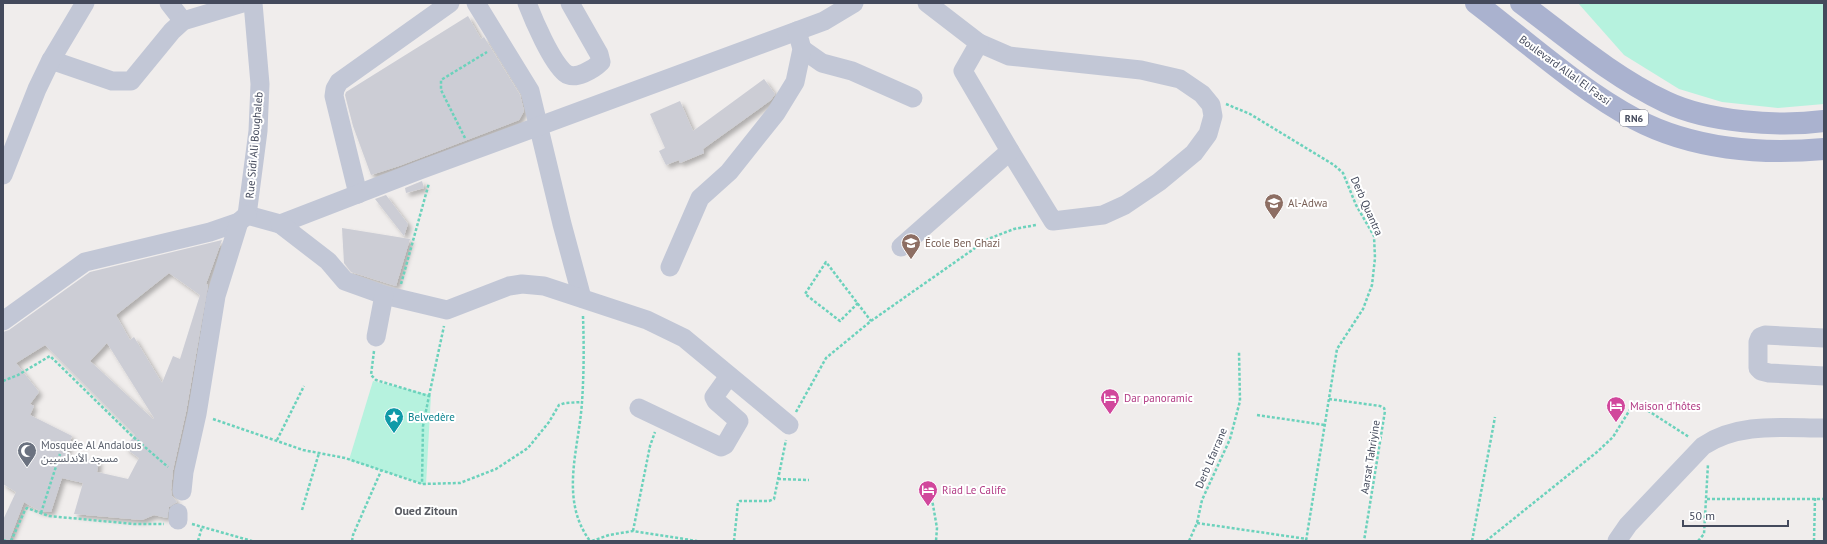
<svg xmlns="http://www.w3.org/2000/svg" width="1827" height="544" font-family="'PT Sans','Noto Sans Arabic',sans-serif">
	<defs>
		<filter id="shadow"><feDropShadow dx="3.5" dy="3.5" stdDeviation="2" flood-color="#0004"/></filter>
	</defs>
	<rect width="100%" height="100%" fill="#f0edec"/>
	<g fill="#b6f2de">
		<polygon points="1578,3 1824,3 1824,104 1778,108 1722,102 1679,89 1624,55"/>
		<polygon points="373,381 431,395 426,485 349,460"/>
	</g>
	<g fill="#cccdd5" fill-rule="evenodd" filter="url(#shadow)">
		<polygon points="468,16 481,39 484,37 520,95 524,111 519,120 399,166 371,175 353,126 345,95 346,92"/>
		<polygon points="764,79 775,94 771,100 703,149 704,153 680,163 679,160 666,165 659,151 665,148 650,114 680,101 693,131"/>
		<polygon points="422,181 424,188 406,193 405,188"/>
		<polygon points="386,195 408,224 404,236 375,199"/>
		<polygon points="342,228 410,239 396,286 351,272 344,263"/>
		<path d="M222,240L206,284L208,285L186,412L173,470L171,490L172,496L177,502L169,507L167,518L154,515L142,520L74,514L83,483L62,478L51,512L40,511L24,502L9,541H3V520L16,492L3,484V332L9,330L90,272ZM169,273L200,295L180,359L173,356L162,383L134,337L130,340L116,315ZM107,343L154,418L153,419L90,361ZM45,345L135,435L125,448L139,458L128,479L97,472L99,461L66,455L72,436L30,415L34,406L30,404L39,392L16,363Z"/>
	</g>
	<g fill="none" stroke-linecap="round" stroke-linejoin="round">
		<g stroke="#6cd2bc" stroke-width="2.5" stroke-dasharray="3 2" stroke-linecap="butt">
			<polyline points="1226,104 1250,114 1334,165 1343,173 1356,205 1374,236 1375,258 1372,285 1363,309 1337,349 1306,541"/>
			<polyline points="465,138 441,90 441,80 487,52"/>
			<polyline points="401,284 429,183"/>
			<polyline points="858,303 840,321 805,294 826,262 871,321"/>
			<path d="M583,316C584,344 584,373 582,402C579,449 559,499 590,541"/>
			<polyline points="374,351 371,375 376,380 429,396 423,426 422,484"/>
			<polyline points="3,381 18,375 50,356 131,435 168,467"/>
			<polyline points="429,396 444,326"/>
			<polyline points="1329,399 1380,406 1384,408 1385,411 1364,541"/>
			<polyline points="796,412 826,358 871,321 988,239 1014,229 1036,225"/>
			<polyline points="1257,415 1325,425"/>
			<polyline points="213,419 303,450 345,458 422,484 460,483 496,469 528,448 549,422 559,405 565,403 582,402"/>
			<polyline points="277,440 304,386"/>
			<polyline points="778,479 809,480"/>
			<polyline points="930,488 937,528 936,541"/>
			<polyline points="1707,499 1824,499"/>
			<polyline points="302,510 319,453"/>
			<polyline points="41,513 60,454"/>
			<polyline points="1197,523 1307,539"/>
			<polyline points="192,524 252,541"/>
			<polyline points="633,531 650,446 655,432"/>
			<polyline points="3,540 6,541"/>
			<polyline points="11,541 25,510 27,508 49,516 134,524 164,524"/>
			<polyline points="198,541 202,527"/>
			<polyline points="352,541 353,535 381,471"/>
			<polyline points="592,541 609,535 633,531 697,541"/>
			<polyline points="734,541 738,503 740,501 769,501 774,499 786,440"/>
			<polyline points="1189,541 1197,523 1202,500 1230,439 1240,401 1239,352"/>
			<polyline points="1472,541 1495,417"/>
			<polyline points="1486,541 1597,452 1613,437 1634,403 1636,403 1689,437"/>
			<polyline points="1698,541 1704,534 1708,464"/>
			<polyline points="1814,541 1815,498"/>
		</g>
		<g stroke="#c2c7d6" stroke-width="19">
			<polyline points="169,3 183,21"/>
			<polyline points="476,3 530,91 562,224 582,298"/>
			<path d="M527,3C534,21 551,61 565,73C575,81 594,69 601,62L599,54L570,3"/>
			<polyline points="927,3 979,43 1009,56 1141,70 1180,79 1202,94 1211,105 1213,116 1208,134 1194,153 1159,182 1125,205 1103,215 1053,221 1010,151"/>
			<polyline points="802,49 822,63 852,71 913,98"/>
			<polyline points="51,60 112,81 131,81 172,31 183,21 243,3"/>
			<polyline points="3,175 37,89 51,60 85,3"/>
			<polyline points="358,194 334,96 335,89 339,82 450,3"/>
			<polyline points="247,215 280,224 420,170 824,21 854,3"/>
			<polyline points="247,215 258,131 260,84 253,3"/>
			<polyline points="280,224 328,261 345,281 384,295 447,310 509,286 522,284 544,286 647,320 684,338 789,425"/>
			<polyline points="901,247 1010,151 963,71 979,43"/>
			<polyline points="670,267 700,198 729,172 776,113 795,82 802,49 797,31"/>
			<polyline points="3,321 85,262 210,232 239,222"/>
			<polyline points="376,337 384,295"/>
			<polyline points="1824,338 1765,335 1760,337 1758,342 1758,368 1761,371 1769,373 1824,376"/>
			<polyline points="639,408 721,447 725,445 739,421 716,401 714,397 729,376"/>
			<polyline points="182,491 184,472 197,414 216,296 239,222 247,215"/>
			<polyline points="178,520 178,513"/>
			<path d="M1617,541L1628,525L1703,446C1738,422 1784,428 1824,428"/>
		</g>
		<g stroke="#aab2cf" stroke-width="22">
			<path d="M1476,3C1526,41 1580,90 1635,119C1692,149 1761,155 1824,149"/>
			<path d="M1521,3C1568,38 1613,77 1666,102C1708,122 1778,127 1824,121"/>
		</g>
	</g>
	<defs>
		<g id="school-pin" transform="scale(1)"><path d="M0 17L-7.5 6A9.5 9.5 0 1 1 7.5 6Z" fill="#8d6e63" stroke="#fff"/><path d="M0-5L7-2L0 1L-7-2ZM-4 1L0 2.5L4 1V4Q0 6-4 4Z" fill="#fff"/></g>
		<g id="hotel-pin" transform="scale(1)"><path d="M0 17L-7.5 6A9.5 9.5 0 1 1 7.5 6Z" fill="#d1479c" stroke="#fff"/><path d="M-6-4.5h1.5V1H6V5H4.5V3h-9V5H-6ZM-4 0a1.8 1.8 0 1 1 3.6 0ZM.5 0V-2.5h3Q6-2.5 6 0Z" fill="#fff"/></g>
		<g id="sight-pin" transform="scale(1)"><path d="M0 17L-7.5 6A9.5 9.5 0 1 1 7.5 6Z" fill="#0f9aa8" stroke="#fff"/><path d="M0-6L1.8-2.2L6-1.7L2.9 1.2L3.7 5.4L0 3.3L-3.7 5.4L-2.9 1.2L-6-1.7L-1.8-2.2Z" fill="#fff"/></g>
		<g id="mosque-pin" transform="scale(1)"><path d="M0 17L-7.5 6A9.5 9.5 0 1 1 7.5 6Z" fill="#6b7280" stroke="#fff"/><path d="M3.5-4.9A6 6 0 1 0 3.5 4.9A5 5 0 1 1 3.5-4.9Z" fill="#fff"/></g>
	</defs>
	<g fill-rule="evenodd">
		<use href="#school-pin" x="1274" y="203"/>
		<use href="#school-pin" x="911" y="243"/>
		<use href="#hotel-pin" x="1110" y="398"/>
		<use href="#hotel-pin" x="1616" y="406"/>
		<use href="#sight-pin" x="394" y="417"/>
		<use href="#mosque-pin" x="27" y="451"/>
		<use href="#hotel-pin" x="928" y="490"/>
	</g>
	<g text-anchor="middle" dominant-baseline="central" stroke-width="4" stroke-linejoin="round" paint-order="stroke">
		<rect fill="#fff" stroke="#7c808d" stroke-width="1" x="1620" y="110" width="28" height="16" rx="3"/>
		<g font-size="10" font-weight="bold" fill="#444a5c">
			<text x="1634" y="118">RN6</text>
		</g>
		<g font-size="11" fill="#444a5c" stroke="#fff">
			<text transform="translate(1565 70) rotate(36)">Boulevard Allal El Fassi</text>
			<text transform="translate(254 145) rotate(-85)">Rue Sidi Ali Boughaleb</text>
			<text transform="translate(1367 206) rotate(66)">Derb Quantra</text>
			<text transform="translate(1370 457) rotate(-81)">Aarsat Tahriyine</text>
			<text transform="translate(1211 458) rotate(-67)">Derb Lfarrane</text>
		</g>
		<g font-size="11" fill="#785e54" stroke="#fff" text-anchor="start">
			<text x="1288" y="203">Al-Adwa</text>
			<text x="925" y="243">École Ben Ghazi</text>
		</g>
		<g font-size="11" fill="#b23c85" stroke="#fff" text-anchor="start">
			<text x="1124" y="398">Dar panoramic</text>
			<text x="1630" y="406">Maison d'hôtes</text>
			<text x="942" y="490">Riad Le Calife</text>
		</g>
		<g font-size="11" fill="#0d838f" stroke="#fff" text-anchor="start">
			<text x="408" y="417">Belvedère</text>
		</g>
		<g font-size="11" fill="#5b616d" stroke="#fff" text-anchor="start">
			<text x="41" y="445">Mosquée Al Andalous<tspan x="41" dy="13">مسجد الأندلسيين</tspan></text>
		</g>
		<g font-size="12" font-weight="bold" fill="#595b62" stroke="#fff">
			<text x="426" y="510">Oued Zitoun</text>
		</g>
	</g>
	<rect width="1827" height="544" fill="none" stroke="#444a5c" stroke-width="8"/>
	<path d="M1683 520v6h105v-6" fill="none" stroke="#444a5c" stroke-width="2"/>
	<text x="1689" y="520" font-size="12" fill="#444a5c" stroke="#ffffff" stroke-width="3" paint-order="stroke">50 m</text>
</svg>
